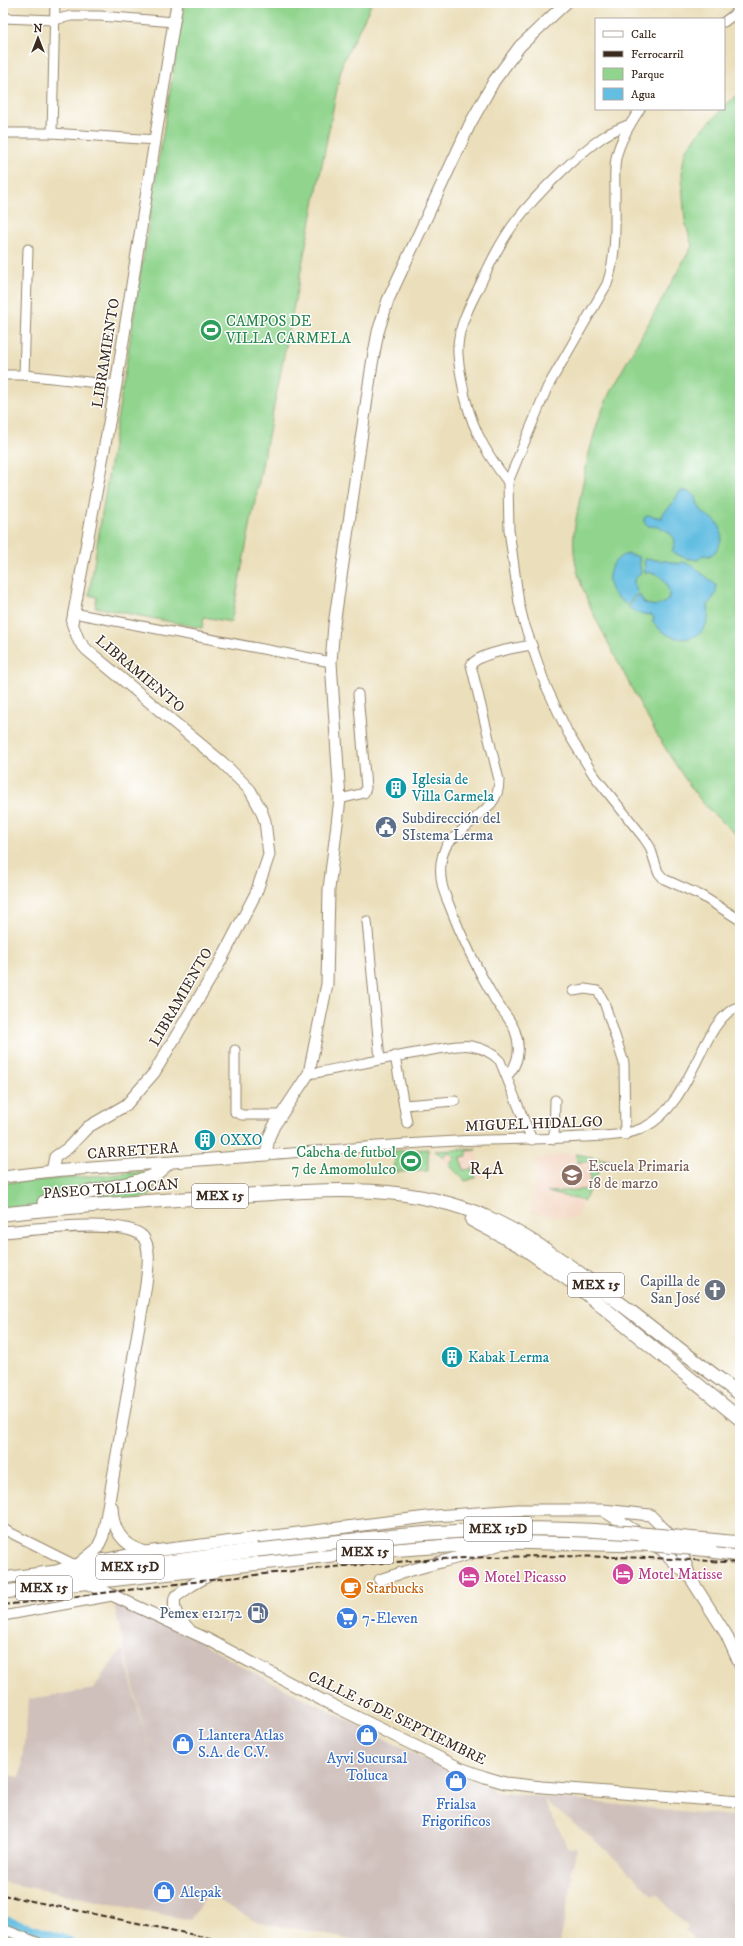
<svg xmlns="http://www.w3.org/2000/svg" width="743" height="1946" font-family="'IM FELL DW Pica',serif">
	<rect width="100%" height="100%" fill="#fff"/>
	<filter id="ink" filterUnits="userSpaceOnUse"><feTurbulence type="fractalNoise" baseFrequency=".025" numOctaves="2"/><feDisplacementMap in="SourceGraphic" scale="8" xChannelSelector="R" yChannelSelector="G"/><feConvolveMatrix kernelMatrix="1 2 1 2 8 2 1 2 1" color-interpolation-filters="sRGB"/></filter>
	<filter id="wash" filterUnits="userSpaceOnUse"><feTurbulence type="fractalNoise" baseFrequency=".012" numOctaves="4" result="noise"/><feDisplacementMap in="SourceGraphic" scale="16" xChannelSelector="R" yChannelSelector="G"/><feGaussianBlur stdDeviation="0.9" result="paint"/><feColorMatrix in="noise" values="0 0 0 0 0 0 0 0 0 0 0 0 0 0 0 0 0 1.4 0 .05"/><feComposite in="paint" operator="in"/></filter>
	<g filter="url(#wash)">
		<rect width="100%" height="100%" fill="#ebdfbb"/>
		<g fill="#f3d4bf">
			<polygon points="476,1149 482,1177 465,1181 435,1151"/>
			<polygon points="559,1154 576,1154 619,1162 618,1167 601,1166 575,1219 531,1213 537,1159"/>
		</g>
		<polygon fill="#cfc0bb" points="112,1596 173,1626 246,1669 453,1773 492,1788 493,1792 740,1817 740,1943 697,1943 685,1930 689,1928 656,1894 653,1896 603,1847 543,1799 568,1847 577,1849 570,1875 573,1876 560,1943 365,1943 293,1928 258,1923 208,1894 190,1920 3,1882 3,1774 20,1777 29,1699 94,1689 105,1671 123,1649 153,1767"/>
		<g fill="#90d48d" stroke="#667f56">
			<polygon points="184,3 372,3 342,64 231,622 204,617 202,628 95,607 97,597 89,595"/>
			<path d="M740,91V838C727,825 710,813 699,798C664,752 638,701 612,650C596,619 577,586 574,551C572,533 577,515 580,498C587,460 594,425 611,390L692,246L685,221L683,196L682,171L685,151L699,133Z"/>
			<polygon points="428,1149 428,1171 395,1172 394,1151"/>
			<polygon points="476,1149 476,1150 467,1151 467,1156 461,1157 463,1170 480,1168 481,1172 474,1173 475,1178 465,1181 449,1165 455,1158 448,1152 443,1157 435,1151"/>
			<polygon points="576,1154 613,1161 577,1162"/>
			<polygon points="601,1166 584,1201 547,1192 590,1189 590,1168"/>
			<polygon points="143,1172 152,1181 154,1191 148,1197 3,1212 3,1183"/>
		</g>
		<g fill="#64bee2" stroke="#507480">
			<path d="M680,491C699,490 694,503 703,512C707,517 714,518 718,524C726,534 720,551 709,556L703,555L698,560L685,558L672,552L675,541C669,528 660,527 648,526L644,522V518L648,515L662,518L663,513L670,507Z"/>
			<path d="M628,554L639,557L641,573L634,580L635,587L638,592L627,605C622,601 614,596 611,589C605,576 612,557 628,554Z"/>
			<path d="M644,559L667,561L679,564L682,562L692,565L716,585C718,593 713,599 708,604C714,646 669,648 652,620L654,619L652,615L640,614L628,607L639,594L644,603C654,607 662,607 669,598C669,583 661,571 645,573Z"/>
		</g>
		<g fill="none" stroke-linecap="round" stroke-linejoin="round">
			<polyline stroke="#64bee2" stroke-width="13" points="3,1922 68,1943"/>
		</g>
	</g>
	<g filter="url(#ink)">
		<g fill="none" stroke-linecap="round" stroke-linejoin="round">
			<g stroke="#93846c" stroke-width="11">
				<g id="minor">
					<polyline points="3,18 54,20 71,16 100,16 174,22"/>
					<polyline points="724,22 740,10"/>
					<path d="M640,109C630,124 620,140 616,158C614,170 615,181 615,192C615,222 617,255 607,284L547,388L508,482L509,530L519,603L524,623L545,684L568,733L593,774L644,838L650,847L658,872L664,879L702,896L740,920"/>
					<polyline points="3,133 52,133 156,140"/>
					<polyline points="52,133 55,3"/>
					<polyline points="3,375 24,375 116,385"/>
					<polyline points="24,375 28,249"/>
					<path d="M508,482C483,449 469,423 462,382C460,370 457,358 458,346C459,326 469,307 478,289C489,266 500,242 516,221C537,194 575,156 603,137C611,131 621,128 630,124"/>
					<polyline points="73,613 331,662"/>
					<polyline points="340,799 364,793 366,788 358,694"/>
					<polyline points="367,921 380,1059"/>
					<polyline points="573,991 585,989 598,991 604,1002 624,1063 625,1135"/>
					<polyline points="235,1050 235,1112 242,1115 280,1115"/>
					<polyline points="395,1056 407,1123"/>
					<path d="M309,1073H315C356,1065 396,1056 438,1049C448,1048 461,1044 471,1046C482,1048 493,1053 500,1061L532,1140"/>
					<path d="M507,1076C519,1064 521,1047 515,1031C511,1019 500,1009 494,998C477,969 462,938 450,907C447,899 443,891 442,884C439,869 440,856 448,843L491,804C497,796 499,790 499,780L471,665C479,653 516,648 532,645"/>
					<polyline points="404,1105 455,1101"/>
					<polyline points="554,1139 555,1100"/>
					<path d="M266,1155C329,1150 393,1144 456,1141C497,1139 539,1140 580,1137C602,1136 625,1137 645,1127C693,1104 702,1017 740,1006"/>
					<polyline points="3,1529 75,1565"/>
					<polyline points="3,1616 112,1596"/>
					<polyline points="3,1929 39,1943"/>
				</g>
			</g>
			<g stroke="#93846c" stroke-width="13">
				<g id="major">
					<polyline points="52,1171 55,1157 68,1148 88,1127 126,1105 154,1073 219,964 256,893 269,855 265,821 261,810 250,790 223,763 87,650 79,641 72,623 116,385 177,3"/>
					<polyline points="3,1177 52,1171 266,1155 269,1137 274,1126 309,1073 327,984 329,889 340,799 331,662 334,625 372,364 378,332 388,300 470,124 494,81 520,46 566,3"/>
					<path d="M3,1232C29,1230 127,1217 143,1237C152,1249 147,1272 146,1285L103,1536L97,1549L81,1562"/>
					<path d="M112,1507C113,1531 122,1544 144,1552"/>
					<polyline points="604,1511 640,1534"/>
					<polyline points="654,1544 663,1551 689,1577"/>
					<polyline points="3,1578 56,1571 75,1565 145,1552 435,1516 518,1510 603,1510 650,1515 673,1538 682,1553 691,1579 726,1634 740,1665"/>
					<path d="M380,1580C419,1566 459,1559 498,1545"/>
					<polyline points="86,1583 209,1640 322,1700 460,1768 485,1777 505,1783 542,1787 740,1802"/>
					<path d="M189,1629C179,1619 172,1611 175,1597L192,1585L222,1568"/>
				</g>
			</g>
			<g stroke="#93846c" stroke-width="15">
				<g id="highway">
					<polyline points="44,1202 135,1182 153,1176 167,1164"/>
					<path d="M3,1214C75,1206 147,1201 219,1197C312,1191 403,1179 491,1219C540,1242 582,1275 625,1307C663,1337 701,1366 740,1394"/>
					<polyline points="472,1220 521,1246 576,1285 740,1419"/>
					<polyline points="712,1551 740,1555"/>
					<polyline points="48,1578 257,1550"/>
					<polyline points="3,1592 359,1552 506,1542 642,1545"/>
				</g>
			</g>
			<use href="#minor" stroke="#fff" stroke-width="9"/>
			<use href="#major" stroke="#fff" stroke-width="11"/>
			<use href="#highway" stroke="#fff" stroke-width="13"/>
			<g stroke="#3b2a1e" stroke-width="2" stroke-dasharray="6 3" stroke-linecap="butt">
				<path d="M3,1605C149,1588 296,1567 443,1559C542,1554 641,1556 740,1563"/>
				<polyline points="3,1895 233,1943"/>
			</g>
			<g stroke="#93846c" stroke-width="13" stroke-linecap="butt">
				<polyline id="major-bridge" points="642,1545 712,1551"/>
			</g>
			<g stroke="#93846c" stroke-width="15" stroke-linecap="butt">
				<path id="highway-bridge" d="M257,1550C343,1541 428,1531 514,1529C589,1527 665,1536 740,1543"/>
			</g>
			<use href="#major-bridge" stroke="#fff" stroke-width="11"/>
			<use href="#highway-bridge" stroke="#fff" stroke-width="13"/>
		</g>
	</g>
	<defs>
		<g id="stadium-disc" transform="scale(1.15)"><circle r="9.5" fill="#2e9e5b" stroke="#fff"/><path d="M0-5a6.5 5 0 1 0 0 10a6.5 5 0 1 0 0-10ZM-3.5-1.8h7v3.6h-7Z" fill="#fff"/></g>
		<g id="building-disc" transform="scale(1.15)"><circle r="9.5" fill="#0f9aa8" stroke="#fff"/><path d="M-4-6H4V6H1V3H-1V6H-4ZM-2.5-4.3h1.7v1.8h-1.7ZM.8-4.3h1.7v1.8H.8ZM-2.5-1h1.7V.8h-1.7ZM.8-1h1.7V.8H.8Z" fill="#fff"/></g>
		<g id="civic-disc" transform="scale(1.15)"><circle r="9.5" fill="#5c6f8a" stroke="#fff"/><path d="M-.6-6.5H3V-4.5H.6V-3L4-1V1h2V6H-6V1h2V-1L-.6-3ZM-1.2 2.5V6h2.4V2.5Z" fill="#fff"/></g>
		<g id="school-disc" transform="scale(1.15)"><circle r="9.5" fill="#8d6e63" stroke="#fff"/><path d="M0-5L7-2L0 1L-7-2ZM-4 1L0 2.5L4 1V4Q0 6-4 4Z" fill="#fff"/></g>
		<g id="church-disc" transform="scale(1.15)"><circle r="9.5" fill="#6b7280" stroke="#fff"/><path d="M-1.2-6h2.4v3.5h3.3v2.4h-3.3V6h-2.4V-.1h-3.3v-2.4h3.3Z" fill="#fff"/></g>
		<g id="hotel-disc" transform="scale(1.15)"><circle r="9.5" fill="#d1479c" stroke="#fff"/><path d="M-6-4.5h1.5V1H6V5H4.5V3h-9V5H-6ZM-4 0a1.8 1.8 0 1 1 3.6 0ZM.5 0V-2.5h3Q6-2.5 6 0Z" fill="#fff"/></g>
		<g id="cafe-disc" transform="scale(1.15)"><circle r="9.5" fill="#e8710a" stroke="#fff"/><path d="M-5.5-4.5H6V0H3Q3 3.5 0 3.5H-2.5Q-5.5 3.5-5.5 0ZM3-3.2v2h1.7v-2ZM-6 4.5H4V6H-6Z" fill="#fff"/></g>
		<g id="fuel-disc" transform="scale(1.15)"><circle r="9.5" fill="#5c6f8a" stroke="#fff"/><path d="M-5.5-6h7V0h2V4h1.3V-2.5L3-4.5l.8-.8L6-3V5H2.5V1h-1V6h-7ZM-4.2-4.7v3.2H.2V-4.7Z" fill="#fff"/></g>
		<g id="supermarket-disc" transform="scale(1.15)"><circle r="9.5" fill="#3f7fe0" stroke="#fff"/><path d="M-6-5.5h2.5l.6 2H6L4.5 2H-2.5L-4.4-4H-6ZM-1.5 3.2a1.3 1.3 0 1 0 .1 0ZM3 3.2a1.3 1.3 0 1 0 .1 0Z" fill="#fff"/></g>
		<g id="shop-disc" transform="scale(1.15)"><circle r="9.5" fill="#3f7fe0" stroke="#fff"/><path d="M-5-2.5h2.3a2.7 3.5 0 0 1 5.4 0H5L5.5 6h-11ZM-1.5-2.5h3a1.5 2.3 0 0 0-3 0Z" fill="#fff"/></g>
	</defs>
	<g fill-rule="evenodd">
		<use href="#stadium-disc" x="211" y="330"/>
		<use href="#building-disc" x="396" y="788"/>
		<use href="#civic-disc" x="386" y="827"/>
		<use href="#building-disc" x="205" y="1140"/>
		<use href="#stadium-disc" x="411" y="1161"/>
		<use href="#school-disc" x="572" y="1175"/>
		<use href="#church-disc" x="715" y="1290"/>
		<use href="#building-disc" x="452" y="1357"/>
		<use href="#hotel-disc" x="623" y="1574"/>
		<use href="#hotel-disc" x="469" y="1577"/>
		<use href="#cafe-disc" x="351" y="1588"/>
		<use href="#fuel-disc" x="258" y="1613"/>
		<use href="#supermarket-disc" x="347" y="1618"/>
		<use href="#shop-disc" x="367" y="1735"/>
		<use href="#shop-disc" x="183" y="1744"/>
		<use href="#shop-disc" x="456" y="1781"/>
		<use href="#shop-disc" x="164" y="1892"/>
	</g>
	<g text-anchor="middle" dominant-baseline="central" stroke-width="3" stroke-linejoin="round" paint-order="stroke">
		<g fill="#fff" stroke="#766a62" stroke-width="1">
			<rect x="192" y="1184" width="56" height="24" rx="3"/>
			<rect x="568" y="1273" width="56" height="24" rx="3"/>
			<rect x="464" y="1517" width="68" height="24" rx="3"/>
			<rect x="337" y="1540" width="56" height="24" rx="3"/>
			<rect x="96" y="1555" width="68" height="24" rx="3"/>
			<rect x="16" y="1576" width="56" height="24" rx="3"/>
		</g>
		<g font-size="14" font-weight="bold" fill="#3b2a1e">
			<text x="220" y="1196">MEX 15</text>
			<text x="596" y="1285">MEX 15</text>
			<text x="498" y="1529">MEX 15D</text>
			<text x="365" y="1552">MEX 15</text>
			<text x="130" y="1567">MEX 15D</text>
			<text x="44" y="1588">MEX 15</text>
		</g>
		<g font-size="15" fill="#27864d" stroke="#fff" text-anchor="start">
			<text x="226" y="321">CAMPOS DE<tspan x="226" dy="17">VILLA CARMELA</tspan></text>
			<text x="396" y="1152" text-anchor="end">Cabcha de futbol<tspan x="396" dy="17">7 de Amomolulco</tspan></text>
		</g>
		<g font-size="15" fill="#3b2a1e" stroke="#fff">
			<text transform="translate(106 353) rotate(-81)">LIBRAMIENTO</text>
			<text transform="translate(140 674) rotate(40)">LIBRAMIENTO</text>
			<text transform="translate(181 997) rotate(-60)">LIBRAMIENTO</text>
			<text transform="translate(534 1124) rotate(-2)">MIGUEL HIDALGO</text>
			<text transform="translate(133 1151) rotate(-4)">CARRETERA</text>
			<text transform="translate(111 1189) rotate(-4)">PASEO TOLLOCAN</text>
			<text transform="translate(397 1718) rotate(26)">CALLE 16 DE SEPTIEMBRE</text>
		</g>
		<g font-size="15" fill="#0d838f" stroke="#fff" text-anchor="start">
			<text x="412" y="779">Iglesia de<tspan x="412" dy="17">Villa Carmela</tspan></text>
			<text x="220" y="1140">OXXO</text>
			<text x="468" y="1357">Kabak Lerma</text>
		</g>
		<g font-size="15" fill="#4e5e75" stroke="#fff" text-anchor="start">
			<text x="402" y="818">Subdirección del<tspan x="402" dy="17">SIstema Lerma</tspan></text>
			<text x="242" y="1613" text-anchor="end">Pemex e12172</text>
		</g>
		<g font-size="15" fill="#785e54" stroke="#fff" text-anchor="start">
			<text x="588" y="1166">Escuela Primaria<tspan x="588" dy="17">18 de marzo</tspan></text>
		</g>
		<g font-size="15" fill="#5b616d" stroke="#fff" text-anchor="end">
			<text x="700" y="1281">Capilla de<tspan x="700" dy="17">San José</tspan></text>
		</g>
		<g font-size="15" fill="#b23c85" stroke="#fff" text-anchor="start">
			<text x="638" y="1574">Motel Matisse</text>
			<text x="484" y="1577">Motel Picasso</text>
		</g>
		<g font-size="15" fill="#c56008" stroke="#fff" text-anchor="start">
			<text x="366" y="1588">Starbucks</text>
		</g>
		<g font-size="15" fill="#366cbe" stroke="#fff" text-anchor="start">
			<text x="362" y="1618">7-Eleven</text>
			<text x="198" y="1735">Llantera Atlas<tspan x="198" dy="17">S.A. de C.V.</tspan></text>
			<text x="367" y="1758" text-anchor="middle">Ayvi Sucursal<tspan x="367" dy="17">Toluca</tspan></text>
			<text x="456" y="1804" text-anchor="middle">Frialsa<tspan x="456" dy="17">Frigorificos</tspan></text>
			<text x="180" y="1892">Alepak</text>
		</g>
		<g font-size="17" letter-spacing="1" fill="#3b2a1e" stroke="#fff">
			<text x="487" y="1169">R4A</text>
		</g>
	</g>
	<rect width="743" height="1946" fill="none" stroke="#fff" stroke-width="16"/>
	<rect x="595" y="18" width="130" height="92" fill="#ffffff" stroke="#b1aaa5"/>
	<rect x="603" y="31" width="20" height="6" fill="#ffffff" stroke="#b1aaa5"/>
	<text x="631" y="38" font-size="12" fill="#3b2a1e">Calle</text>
	<rect x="603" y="51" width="20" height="6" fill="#3b2a1e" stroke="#b1aaa5"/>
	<text x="631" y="58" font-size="12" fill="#3b2a1e">Ferrocarril</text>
	<rect x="603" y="68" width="20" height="12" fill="#90d48d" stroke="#b1aaa5"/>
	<text x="631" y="78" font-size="12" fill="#3b2a1e">Parque</text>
	<rect x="603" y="88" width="20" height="12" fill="#64bee2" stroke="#b1aaa5"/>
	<text x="631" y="98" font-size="12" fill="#3b2a1e">Agua</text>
	<g transform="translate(38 38)" stroke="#ffffff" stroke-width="3" paint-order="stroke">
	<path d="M0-3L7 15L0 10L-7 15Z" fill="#3b2a1e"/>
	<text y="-6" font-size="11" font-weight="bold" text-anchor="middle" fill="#3b2a1e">N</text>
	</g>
</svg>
